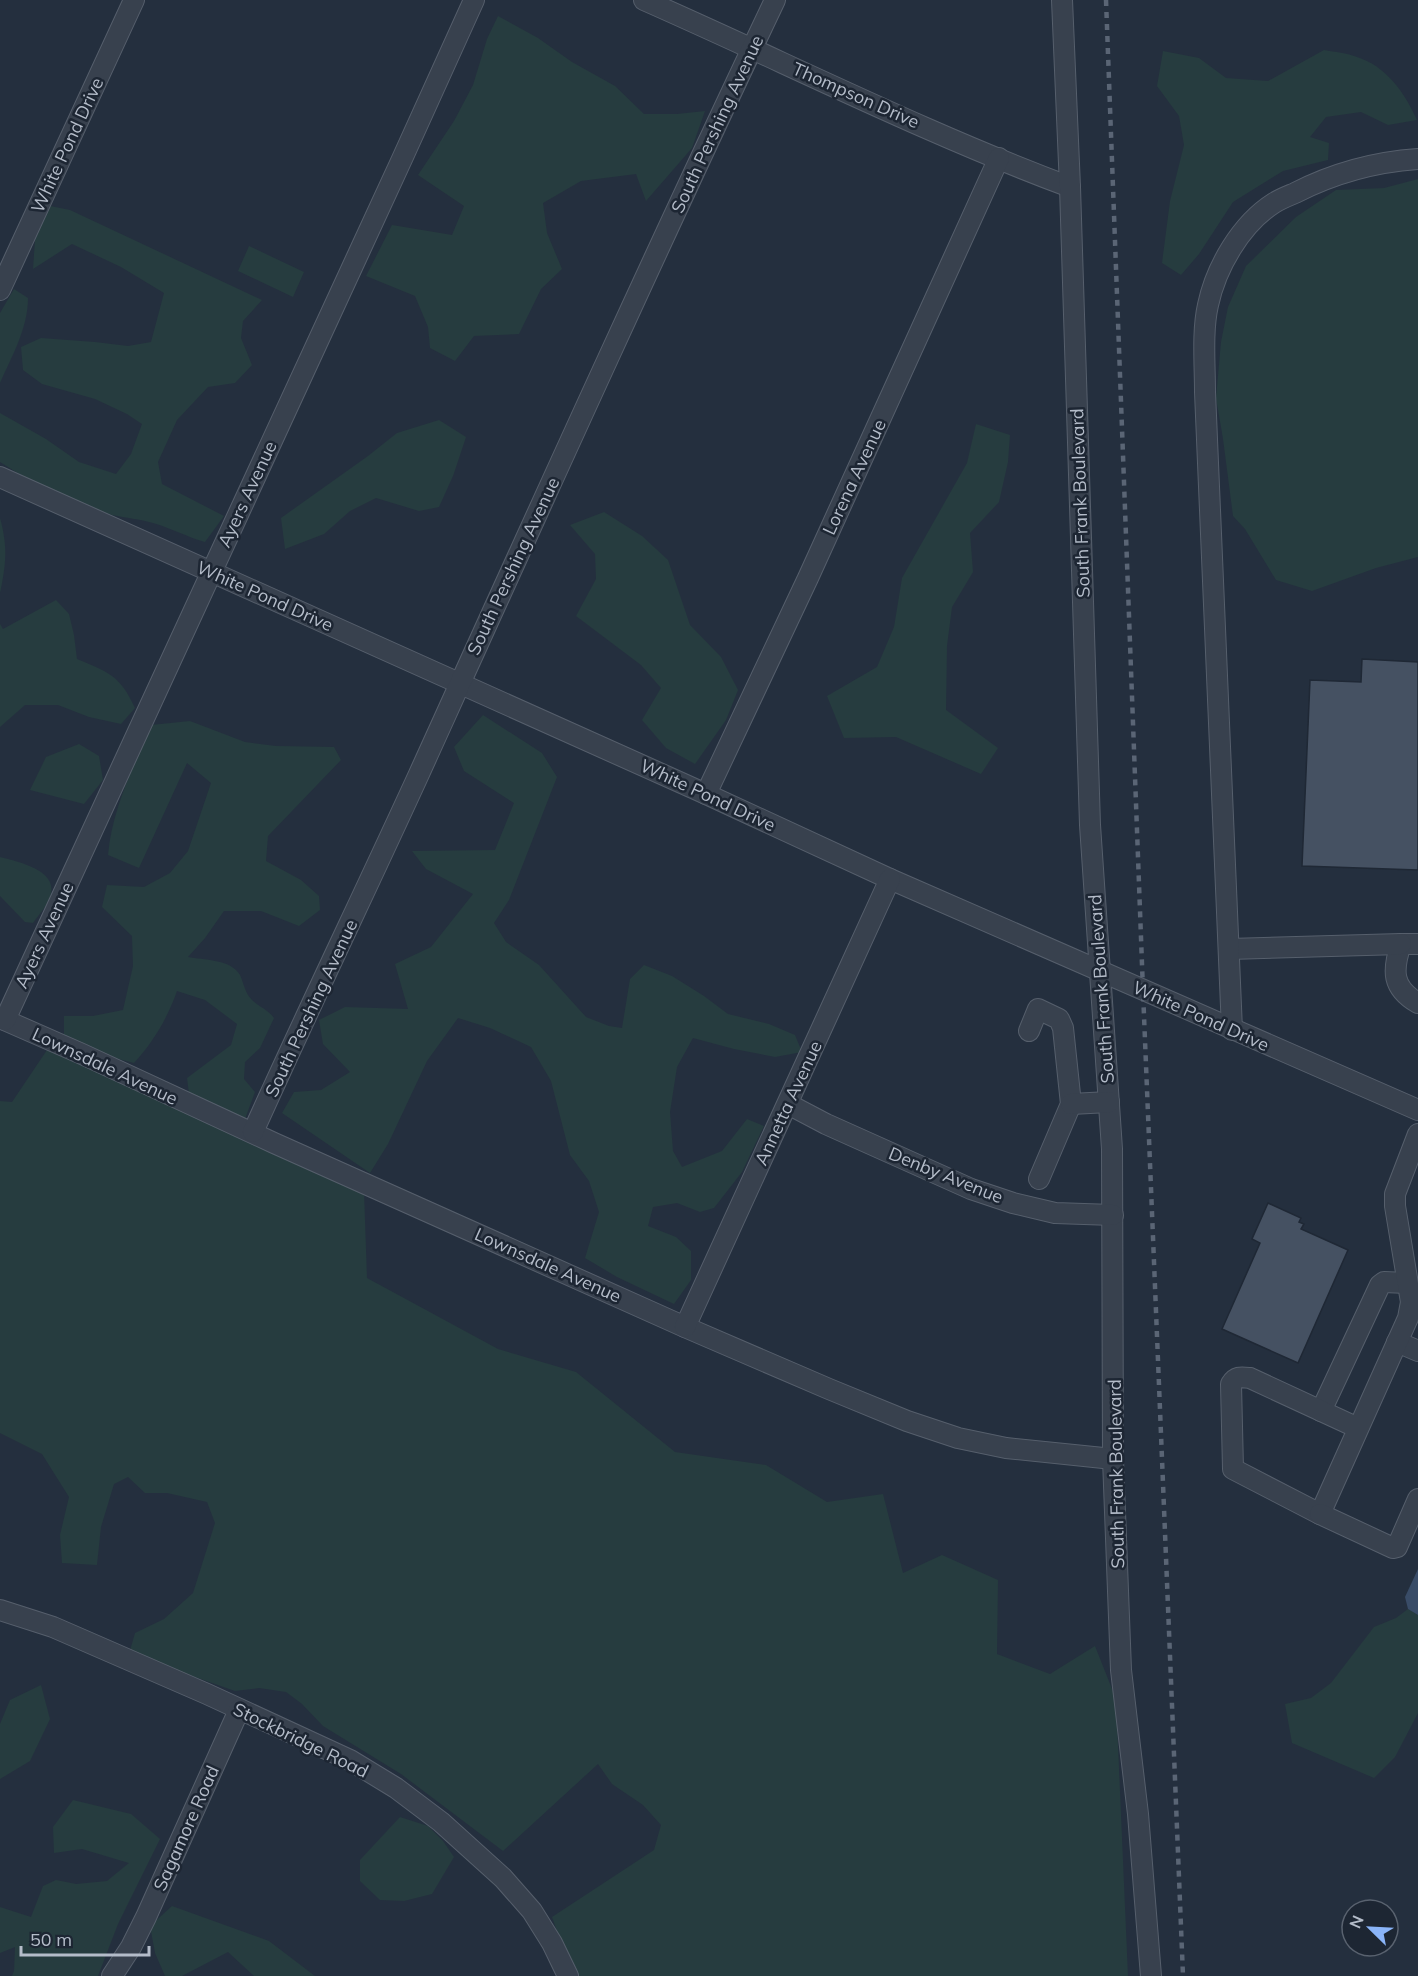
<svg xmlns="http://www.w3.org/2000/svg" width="1418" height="1976" font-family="Mulish,sans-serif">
	<rect width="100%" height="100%" fill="#242f3e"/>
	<g fill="#263c3f">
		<polygon points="498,16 538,38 572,62 615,86 644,114 677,114 705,111 692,148 646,201 636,174 581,181 543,203 547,233 562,269 541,289 519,334 474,336 455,361 430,348 428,327 415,296 366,276 392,225 452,235 464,206 418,175 454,121 473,85 487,39"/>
		<path d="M1324,50C1335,52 1347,53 1357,57C1386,66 1405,93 1417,120L1388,125L1361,112L1326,117L1310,137L1329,143L1328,160L1283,171L1233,202L1199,254L1181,275L1162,263L1170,201L1184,145L1179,116L1157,86L1163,51L1199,58L1226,78L1268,81Z"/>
		<polygon points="1418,179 1418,557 1376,568 1312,591 1276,580 1245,529 1233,516 1223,439 1216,398 1221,342 1228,307 1246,266 1296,217 1336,190 1384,188"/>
		<path d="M50,206L70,210L262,300L243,321L241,338L252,365L235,383L208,387L177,420L158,462L162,484L224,516L205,542C187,537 171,528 153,523C140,519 126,518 112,515C73,504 34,484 0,462V413L46,439L79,462L116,474L131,454L142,424L127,414L95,399L42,384L23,370L21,347L41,338L95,342L128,346L151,342L164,293L121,267L72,244L33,269L35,240Z"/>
		<polygon points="249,246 304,272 293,297 238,271"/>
		<path d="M14,289L28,298C28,328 12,356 0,383V313Z"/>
		<polygon points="439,420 466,437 453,476 439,507 419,511 376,498 350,511 324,534 285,549 281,518 368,456 397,433"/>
		<polygon points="976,424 1010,435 1008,462 999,502 970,533 973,572 952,607 947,646 946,710 998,748 981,774 896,737 844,738 827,696 877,667 894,627 902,578 967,463"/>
		<polygon points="604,512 642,536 668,560 690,625 721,657 738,690 726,720 695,764 666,748 642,720 661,688 641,665 576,616 596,579 595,554 570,525"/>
		<path d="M0,518C8,547 6,564 0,593Z"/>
		<path d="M56,600L69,614L74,635L77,659C108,672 120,675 135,708L121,724L89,717L58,705H25L0,727V624L3,629Z"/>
		<polygon points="483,715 542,753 557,777 509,900 494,923 506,942 539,965 586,1017 609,1026 622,1028 630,979 644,965 672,976 704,996 728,1014 769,1024 795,1035 802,1052 775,1057 734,1049 693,1038 677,1067 670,1112 673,1151 682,1167 722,1151 747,1119 764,1126 742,1172 714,1208 700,1212 677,1203 653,1207 648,1226 676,1237 691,1251 691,1280 674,1304 617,1277 585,1258 599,1212 589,1181 570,1155 551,1081 531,1047 490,1028 458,1018 427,1061 388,1144 370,1173 282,1113 294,1092 321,1090 350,1072 323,1044 319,1020 345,1007 408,1009 395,964 431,947 473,894 426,869 412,851 495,850 514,803 464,771 454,747"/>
		<path d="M190,721L245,742L276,746L334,747L341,760L268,836L266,861L301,880L319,896L320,910L299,926L261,911H224L205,938L188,957C203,960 231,959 240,975C244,984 245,993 252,1000C259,1007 267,1009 274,1018L260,1048L245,1062L244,1079L255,1092L245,1119L189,1094L187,1078L231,1045L237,1024L205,1000L177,991C168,1017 153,1043 134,1063L87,1051L64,1038V1016H93L123,1010L133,966L132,936L102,907L107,885L144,887L170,873L188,851L211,783L187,763L139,868L108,855C112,810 133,767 151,725Z"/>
		<polygon points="79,744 99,756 103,780 84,804 30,790 46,757"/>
		<path d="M0,857C19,862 63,871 49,900C45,908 38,916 33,923L25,922L0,896Z"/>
		<polygon points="47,1050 364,1191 367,1278 498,1349 576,1372 675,1452 766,1465 827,1502 883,1494 903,1573 942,1555 998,1580 997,1654 1050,1674 1095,1646 1116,1699 1128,1976 573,1976 552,1917 654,1850 661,1825 643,1805 612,1784 598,1764 503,1851 401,1774 323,1726 302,1704 286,1692 259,1688 235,1691 129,1654 135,1633 164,1619 193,1593 215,1523 207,1502 167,1493 145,1493 128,1477 114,1484 101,1527 97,1565 62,1563 60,1535 69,1497 42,1454 0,1433 0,1101 12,1102"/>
		<polygon points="1408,1609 1418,1615 1418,1713 1395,1757 1374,1778 1292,1743 1285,1704 1311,1698 1331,1683 1374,1627 1396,1618"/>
		<polygon points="41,1685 50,1719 30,1761 0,1779 0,1724 10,1700"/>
		<polygon points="73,1800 131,1814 160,1839 118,1924 98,1976 12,1976 14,1971 15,1947 0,1953 0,1907 31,1917 43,1886 56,1880 76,1884 107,1881 129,1863 82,1849 54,1853 53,1827"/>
		<polygon points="400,1817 428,1826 443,1841 454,1857 432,1894 404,1901 380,1900 360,1881 360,1860"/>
		<polygon points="172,1906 269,1941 315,1976 254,1976 228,1952 182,1976 165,1976 155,1953 150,1926"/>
	</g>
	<polygon fill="#394c67" points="1418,1569 1418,1615 1408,1609 1405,1597"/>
	<g fill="#455162" stroke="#1f2835" stroke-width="1.5">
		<polygon points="1362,659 1418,662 1418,870 1302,866 1310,680 1361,682"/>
		<polygon points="1268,1203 1301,1218 1299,1222 1304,1224 1301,1229 1348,1250 1298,1363 1222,1329 1260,1243 1252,1239"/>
	</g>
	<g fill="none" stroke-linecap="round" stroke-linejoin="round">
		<g stroke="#565f6c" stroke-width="22">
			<g id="minor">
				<path d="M644,0C785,62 925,133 1070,187"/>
				<polyline points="1062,0 1070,187 1090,825 1112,1149 1113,1459 1121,1670 1138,1814 1151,1976"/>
				<polyline points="0,290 134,0"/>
				<polyline points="0,477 706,794 890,879 1418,1110"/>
				<polyline points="706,794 808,578 999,158"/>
				<path d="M1418,944H1401C1392,971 1392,988 1418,1003"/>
				<polyline points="1229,949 1401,944"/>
				<polyline points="0,1018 82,1054 274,1143 685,1327 829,1389 907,1421 958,1438 1006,1448 1113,1459"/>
				<polyline points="5,1020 402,159 474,0"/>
				<path d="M1232,1030L1205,392C1205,365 1202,331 1208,305C1216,267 1241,224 1274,203C1280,199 1288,196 1295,193C1334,173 1374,162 1418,159"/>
				<polyline points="1029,1031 1038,1009 1059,1019 1063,1028 1071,1104 1039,1179"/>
				<polyline points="788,1104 826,1124 971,1189 1013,1203 1055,1213 1113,1215"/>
				<polyline points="1071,1104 1109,1102"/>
				<path d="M253,1132C307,1012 364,894 419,774C536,516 653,257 775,0"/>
				<polyline points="685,1327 890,879"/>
				<polyline points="1397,1342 1418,1351"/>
				<polyline points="1321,1411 1380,1285 1384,1282 1407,1283"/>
				<path d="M1358,1428L1250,1378C1241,1377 1236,1376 1231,1384L1233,1469L1320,1514L1408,1318L1411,1302L1395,1206V1194L1418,1134"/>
				<polyline points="1320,1514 1393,1548 1397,1547 1418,1499"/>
				<polyline points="0,1610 53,1627 207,1694 350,1760 396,1788 441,1822 503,1878 532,1911 552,1943 568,1976"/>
				<polyline points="112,1976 131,1947 146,1917 239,1710"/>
			</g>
		</g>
		<use href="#minor" stroke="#38414e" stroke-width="20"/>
		<polyline stroke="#5a6575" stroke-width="4.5" stroke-dasharray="6 6" stroke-linecap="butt" points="1106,0 1143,991 1183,1976"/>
	</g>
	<g text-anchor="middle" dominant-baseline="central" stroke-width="5" stroke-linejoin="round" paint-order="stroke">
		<g font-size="18" fill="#b4bcc9" stroke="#1d2633">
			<text transform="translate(856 95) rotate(24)">Thompson Drive</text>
			<text transform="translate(717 124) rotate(-65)">South Pershing Avenue</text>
			<text transform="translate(67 145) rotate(-65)">White Pond Drive</text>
			<text transform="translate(854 477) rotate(-65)">Lorena Avenue</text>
			<text transform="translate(247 494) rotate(-65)">Ayers Avenue</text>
			<text transform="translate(1080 503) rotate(-92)">South Frank Boulevard</text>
			<text transform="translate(513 566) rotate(-65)">South Pershing Avenue</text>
			<text transform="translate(265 596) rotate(24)">White Pond Drive</text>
			<text transform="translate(708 795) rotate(25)">White Pond Drive</text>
			<text transform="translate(44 935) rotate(-65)">Ayers Avenue</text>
			<text transform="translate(1101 989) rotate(-94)">South Frank Boulevard</text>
			<text transform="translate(311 1008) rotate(-65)">South Pershing Avenue</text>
			<text transform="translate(1201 1016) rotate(24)">White Pond Drive</text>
			<text transform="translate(105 1066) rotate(25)">Lownsdale Avenue</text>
			<text transform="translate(788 1103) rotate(-65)">Annetta Avenue</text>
			<text transform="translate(946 1175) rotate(22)">Denby Avenue</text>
			<text transform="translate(548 1265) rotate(24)">Lownsdale Avenue</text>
			<text transform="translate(1116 1474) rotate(-91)">South Frank Boulevard</text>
			<text transform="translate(301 1740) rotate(26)">Stockbridge Road</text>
			<text transform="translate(186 1828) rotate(-66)">Sagamore Road</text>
		</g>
	</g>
	<g transform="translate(1370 1928) rotate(294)"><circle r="28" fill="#1d2633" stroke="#59626f" stroke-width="1.5"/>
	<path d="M0-4.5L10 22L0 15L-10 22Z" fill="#8ab4f8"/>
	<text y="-9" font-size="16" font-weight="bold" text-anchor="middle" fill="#b4bcc9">N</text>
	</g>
	<path d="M21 1946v9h128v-9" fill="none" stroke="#b4bcc9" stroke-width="3"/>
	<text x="30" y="1946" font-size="18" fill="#b4bcc9" stroke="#1d2633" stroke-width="4.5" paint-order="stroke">50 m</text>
</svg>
